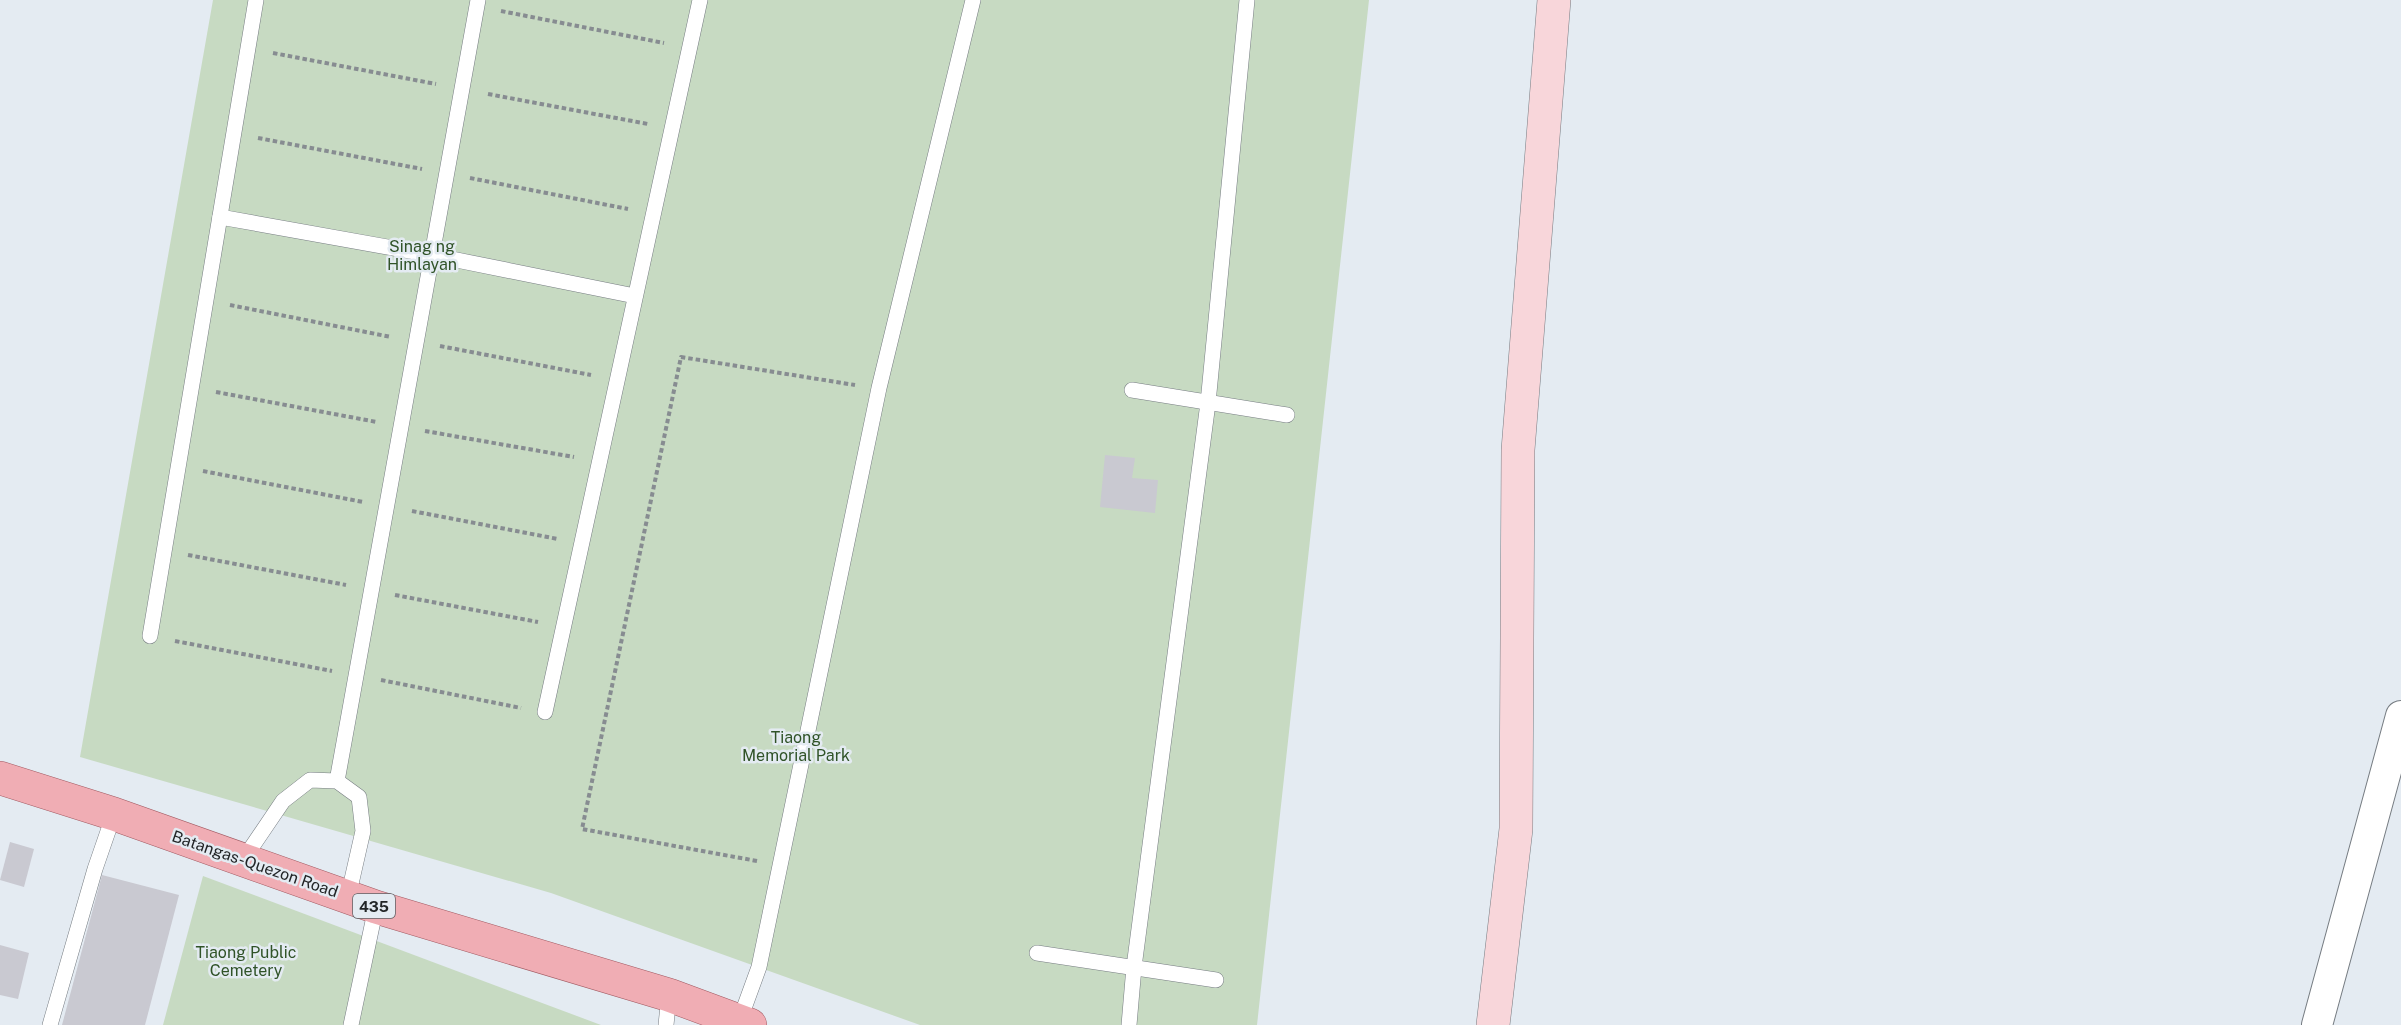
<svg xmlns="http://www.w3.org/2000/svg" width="2401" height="1025" font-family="'Public Sans',sans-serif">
	<rect width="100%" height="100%" fill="#e4ebf2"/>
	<g fill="#c7dac2">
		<polygon points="213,0 1369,0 1257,1025 920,1025 551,893 80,757"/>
		<polygon points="203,876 601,1025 163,1025"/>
	</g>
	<g fill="#c9c9d1">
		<polygon points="1105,455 1135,458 1132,478 1158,480 1155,513 1100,507"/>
		<polygon points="10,842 34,849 24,887 0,880"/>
		<polygon points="102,875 179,895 145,1025 62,1025"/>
		<polygon points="0,945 29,953 18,999 0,995"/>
	</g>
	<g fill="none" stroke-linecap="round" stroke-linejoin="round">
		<g stroke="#767c82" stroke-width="16">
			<g id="lane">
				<polyline points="220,217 432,255 635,296"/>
				<polyline points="1132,390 1287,415"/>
				<polyline points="150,636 256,0"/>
				<polyline points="545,712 700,0"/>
				<polyline points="337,781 478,0"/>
				<polyline points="243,860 283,801 310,780 337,781 359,797 363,831 348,897"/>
				<polyline points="1037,953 1216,980"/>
				<polyline points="739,1022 759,967 879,388 973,0"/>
				<polyline points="50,1025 95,869 114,814"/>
				<polyline points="351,1025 376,907"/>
				<polyline points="666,1025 669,995"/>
				<polyline points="1129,1025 1134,967 1208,403 1247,0"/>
			</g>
		</g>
		<g stroke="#767c82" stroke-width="32">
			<polyline id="street" points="2317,1025 2401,716"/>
		</g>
		<g stroke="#767c82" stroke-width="34">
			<polyline id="secondary" points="1493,1025 1516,829 1518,450 1554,0"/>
		</g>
		<g stroke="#a15a62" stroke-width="34">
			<polyline id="primary" points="0,778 114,814 376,907 669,995 750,1025"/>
		</g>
		<g stroke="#878c91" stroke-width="4" stroke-dasharray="4.5 3" stroke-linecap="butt">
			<polyline points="501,11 664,43"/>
			<polyline points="273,53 436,84"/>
			<polyline points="488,94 648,124"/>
			<polyline points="258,138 422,169"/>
			<polyline points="470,178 628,209"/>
			<polyline points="230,305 391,337"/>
			<polyline points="440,346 591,375"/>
			<polyline points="216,392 377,422"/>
			<polyline points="425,431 574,457"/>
			<polyline points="203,471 363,502"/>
			<polyline points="412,511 558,539"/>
			<polyline points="188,555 346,585"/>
			<polyline points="395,595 538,622"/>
			<polyline points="175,641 332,671"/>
			<polyline points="381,680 521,708"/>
			<polyline points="757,861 582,829 681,357 855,385"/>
		</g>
		<use href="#lane" stroke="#fff" stroke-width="15"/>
		<use href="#street" stroke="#fff" stroke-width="30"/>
		<use href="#secondary" stroke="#f8d6da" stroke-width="33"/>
		<use href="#primary" stroke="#f0adb4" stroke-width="33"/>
	</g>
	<g text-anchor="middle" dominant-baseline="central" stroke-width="5" stroke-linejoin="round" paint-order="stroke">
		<rect fill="#e4ebf2" stroke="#5c6064" stroke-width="1.5" x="353" y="894" width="42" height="24" rx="4.5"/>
		<g font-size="15" font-weight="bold" fill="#222527">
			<text x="374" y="906">435</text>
		</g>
		<g font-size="16" fill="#305328" stroke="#e4ebf2">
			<text x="422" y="246">Sinag ng<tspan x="422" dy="18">Himlayan</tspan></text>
			<text x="796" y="737">Tiaong<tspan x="796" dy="18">Memorial Park</tspan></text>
			<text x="246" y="952">Tiaong Public<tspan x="246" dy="18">Cemetery</tspan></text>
		</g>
		<g font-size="16" fill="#222527" stroke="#e4ebf2">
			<text transform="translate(255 864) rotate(19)">Batangas-Quezon Road</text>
		</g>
	</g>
</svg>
